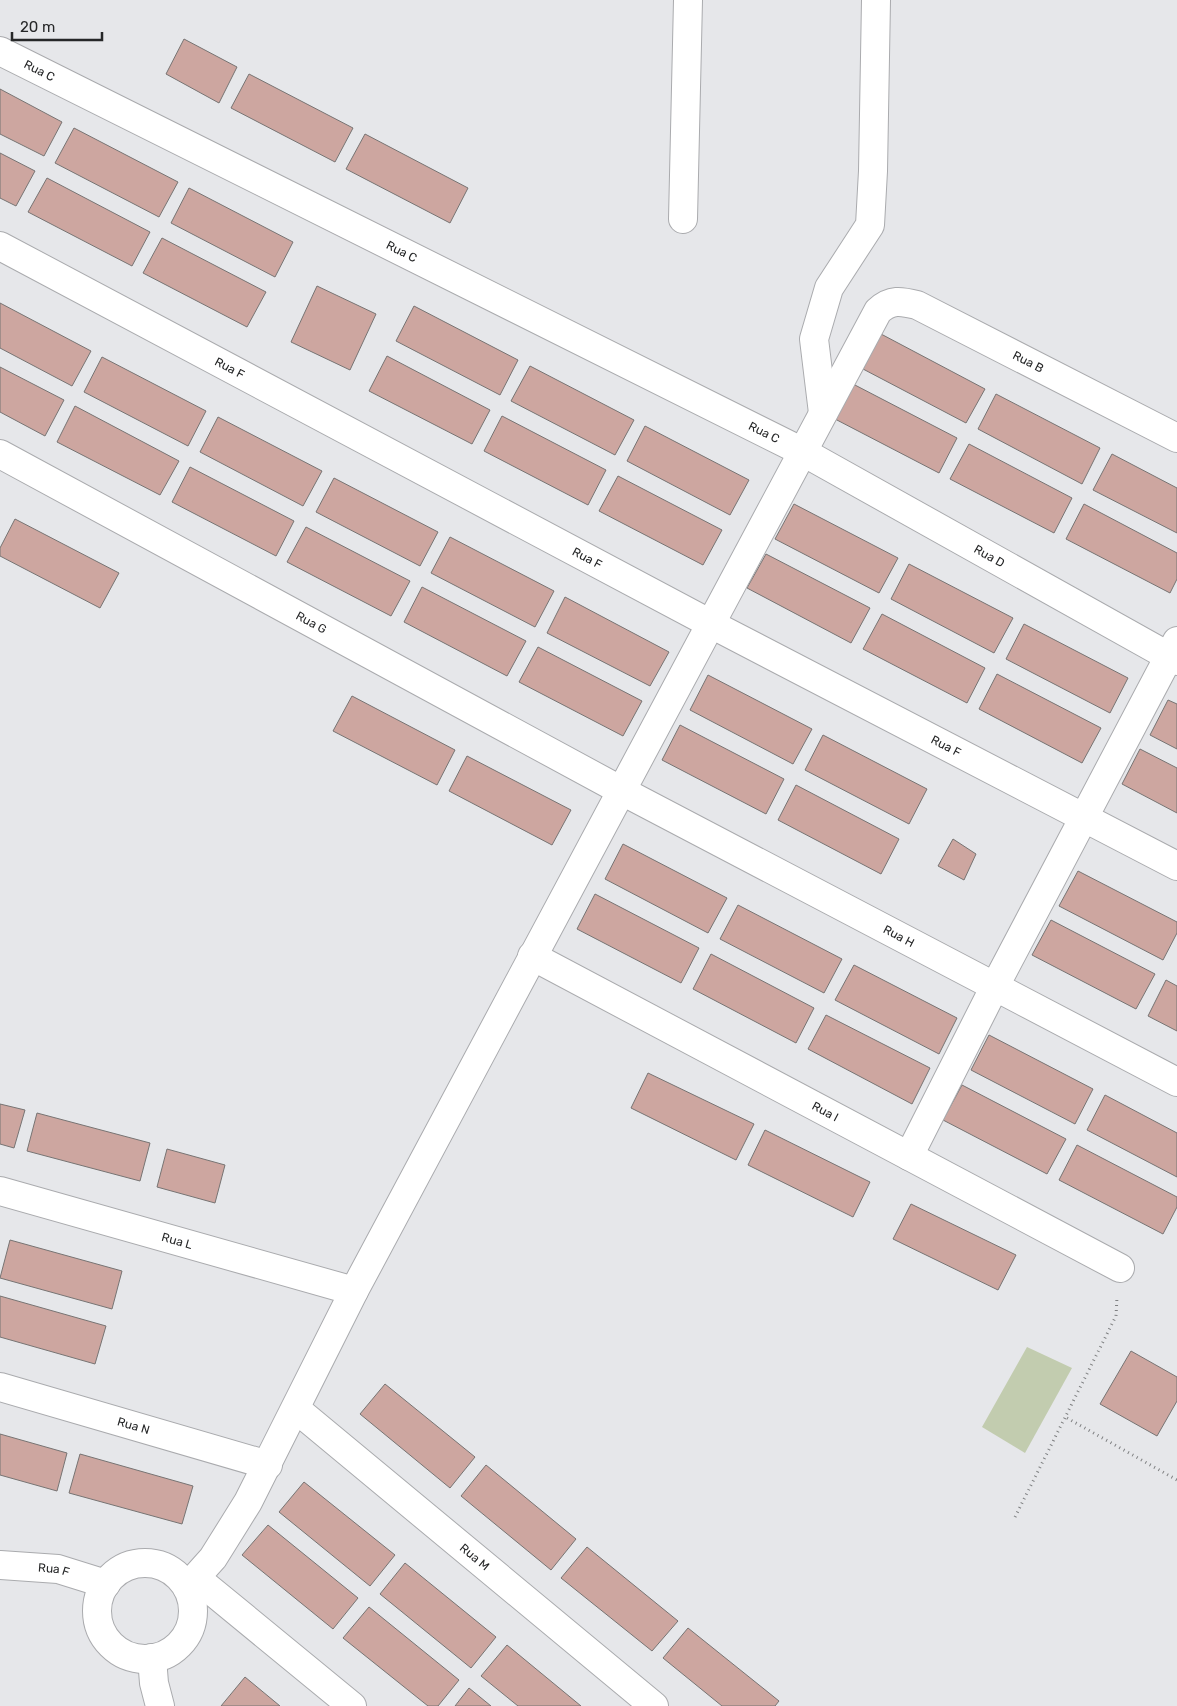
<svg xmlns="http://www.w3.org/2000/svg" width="1177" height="1706" font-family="Rubik,sans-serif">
	<rect width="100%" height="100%" fill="#e6e7ea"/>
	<polygon fill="#c2ccaf" points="1027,1347 1072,1368 1025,1453 982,1427"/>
	<g fill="#cda6a0" stroke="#777473">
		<polygon points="184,39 237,67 219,103 166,74"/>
		<polygon points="249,74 353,128 335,162 231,108"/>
		<polygon points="0,89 62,122 44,156 0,134"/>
		<polygon points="74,128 178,182 159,217 55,163"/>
		<polygon points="365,134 468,188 450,223 346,169"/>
		<polygon points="0,153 35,171 16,206 0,198"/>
		<polygon points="47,178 150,232 132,266 28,212"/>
		<polygon points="189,188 293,242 275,277 171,223"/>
		<polygon points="162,238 266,292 247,327 143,273"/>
		<polygon points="317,286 376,314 350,370 291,342"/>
		<polygon points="0,303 91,351 72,386 0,348"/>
		<polygon points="414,306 518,360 500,395 396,341"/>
		<polygon points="881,334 985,389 966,423 863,369"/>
		<polygon points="387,356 490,410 472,444 369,391"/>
		<polygon points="102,357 206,411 188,446 84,392"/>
		<polygon points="530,366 634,420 615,455 511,401"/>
		<polygon points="0,367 64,400 45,436 0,412"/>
		<polygon points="853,384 957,438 939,473 835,419"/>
		<polygon points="996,394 1100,448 1082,484 978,429"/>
		<polygon points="75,406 179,461 160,495 57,442"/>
		<polygon points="502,416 606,470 588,505 484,451"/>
		<polygon points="218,417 322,471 303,506 200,452"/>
		<polygon points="645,426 749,480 730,515 627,461"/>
		<polygon points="969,444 1072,498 1054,533 950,479"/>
		<polygon points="1112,454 1177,488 1177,533 1093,490"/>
		<polygon points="190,467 294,521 276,556 172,502"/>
		<polygon points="618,476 722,530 703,565 599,511"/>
		<polygon points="334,478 438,532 420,566 316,512"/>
		<polygon points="794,504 898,558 879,593 775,539"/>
		<polygon points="1084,504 1177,553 1177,579 1170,593 1066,539"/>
		<polygon points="15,519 119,573 100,608 0,556 0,548"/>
		<polygon points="306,527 410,581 391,616 287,562"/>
		<polygon points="450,537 554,591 535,627 431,573"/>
		<polygon points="766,554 870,608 851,643 747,588"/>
		<polygon points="909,564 1013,618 994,653 891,599"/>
		<polygon points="422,587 526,641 507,676 404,622"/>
		<polygon points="565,597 669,652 650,686 547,633"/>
		<polygon points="882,614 985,668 967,703 863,649"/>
		<polygon points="1024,624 1128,678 1110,713 1006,659"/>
		<polygon points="538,647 642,701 623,736 519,682"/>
		<polygon points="997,674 1101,728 1082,763 979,709"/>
		<polygon points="708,675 812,729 793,764 690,710"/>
		<polygon points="352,696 455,750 437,785 333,731"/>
		<polygon points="1168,700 1177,704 1177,749 1150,735"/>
		<polygon points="680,725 784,779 766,814 662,760"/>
		<polygon points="823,735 927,789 909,824 805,770"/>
		<polygon points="1140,749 1177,768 1177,813 1122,784"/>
		<polygon points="467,756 571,810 552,845 449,791"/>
		<polygon points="796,785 899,839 881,874 778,820"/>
		<polygon points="953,839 976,854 964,880 938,866"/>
		<polygon points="623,844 727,898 708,933 605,879"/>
		<polygon points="1078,871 1177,922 1177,933 1163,960 1059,906"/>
		<polygon points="595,894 699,948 681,983 577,929"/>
		<polygon points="738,905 842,959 824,993 720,939"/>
		<polygon points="1051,920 1155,974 1136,1009 1032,955"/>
		<polygon points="711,954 814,1008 796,1043 693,989"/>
		<polygon points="854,965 957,1018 939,1054 835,1000"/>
		<polygon points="1166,980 1177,986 1177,1031 1148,1016"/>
		<polygon points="826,1015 930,1068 912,1104 808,1049"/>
		<polygon points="989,1035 1093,1089 1075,1124 971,1070"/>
		<polygon points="648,1073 754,1124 736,1160 631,1108"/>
		<polygon points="962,1085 1066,1139 1047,1174 943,1120"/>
		<polygon points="1105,1095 1177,1133 1177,1177 1087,1130"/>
		<polygon points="0,1104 25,1110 14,1148 0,1144"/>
		<polygon points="37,1113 150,1143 140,1181 27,1151"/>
		<polygon points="765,1130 870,1182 853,1217 748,1165"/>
		<polygon points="1077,1145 1177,1197 1177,1207 1163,1234 1059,1180"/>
		<polygon points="167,1149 225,1165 215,1203 157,1187"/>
		<polygon points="911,1204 1016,1255 998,1290 893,1239"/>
		<polygon points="10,1240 122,1271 112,1309 0,1278"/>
		<polygon points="0,1296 106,1326 95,1364 0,1337"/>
		<polygon points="1131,1351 1177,1377 1177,1401 1157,1436 1100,1404"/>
		<polygon points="385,1384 475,1457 450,1488 360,1414"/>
		<polygon points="0,1434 67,1453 57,1491 0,1475"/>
		<polygon points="80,1454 193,1486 182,1524 69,1493"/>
		<polygon points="486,1465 576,1539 551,1570 461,1496"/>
		<polygon points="304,1482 395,1555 370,1586 279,1512"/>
		<polygon points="268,1525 358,1598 333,1629 242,1555"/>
		<polygon points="587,1547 678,1621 652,1651 561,1578"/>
		<polygon points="405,1563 496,1637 471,1668 380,1594"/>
		<polygon points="369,1607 459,1680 438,1706 428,1706 343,1638"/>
		<polygon points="688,1628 779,1701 775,1706 722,1706 663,1658"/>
		<polygon points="507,1645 581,1706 518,1706 481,1676"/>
		<polygon points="245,1677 280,1706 221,1706"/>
		<polygon points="469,1688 491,1706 455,1706"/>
	</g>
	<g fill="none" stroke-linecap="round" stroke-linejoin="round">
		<g stroke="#aaabae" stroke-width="30">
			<g id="minor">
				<path id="s1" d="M0,51L803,452L1177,661"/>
				<polyline points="683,219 688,0"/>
				<path id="s2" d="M0,246L711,624L1177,866"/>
				<polyline points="823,413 814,339 829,288 870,225 873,171 876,0"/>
				<path id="s3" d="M0,454L622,791L1177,1082"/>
				<path id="s4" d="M532,956L1120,1268"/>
				<polyline points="909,1156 995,986 1177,641"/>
				<path id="s5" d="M0,1191L354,1291"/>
				<path id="s6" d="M0,1387L268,1465"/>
				<path id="s7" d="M296,1409L654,1706"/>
				<circle cx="145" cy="1611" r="48"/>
				<path id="s8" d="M0,1565L58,1569L106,1584"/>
				<polyline points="196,1578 352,1706"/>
				<path id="s9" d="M187,1587L213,1558L248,1502L354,1291L878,311C891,299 901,301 917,305L1177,438"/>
				<polyline points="152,1658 154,1683 160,1706"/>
			</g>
		</g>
		<g stroke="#7f8082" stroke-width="3" stroke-dasharray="1 4" stroke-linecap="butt">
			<polyline points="1067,1418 1177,1480"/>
			<polyline points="1015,1517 1116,1316 1117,1297"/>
		</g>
		<use href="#minor" stroke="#fff" stroke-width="28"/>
	</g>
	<g text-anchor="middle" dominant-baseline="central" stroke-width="4" stroke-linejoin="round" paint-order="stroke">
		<g font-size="12" fill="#262728" stroke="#e6e7ea">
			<text stroke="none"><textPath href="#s1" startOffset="44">Rua C</textPath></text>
			<text stroke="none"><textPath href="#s1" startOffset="449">Rua C</textPath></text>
			<text stroke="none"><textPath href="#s9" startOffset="1619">Rua B</textPath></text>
			<text stroke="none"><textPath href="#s2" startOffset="260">Rua F</textPath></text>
			<text stroke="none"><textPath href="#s1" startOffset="854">Rua C</textPath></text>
			<text stroke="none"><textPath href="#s1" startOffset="1111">Rua D</textPath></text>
			<text stroke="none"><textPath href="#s2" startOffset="665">Rua F</textPath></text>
			<text stroke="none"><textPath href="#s3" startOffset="354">Rua G</textPath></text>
			<text stroke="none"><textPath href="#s2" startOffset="1070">Rua F</textPath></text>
			<text stroke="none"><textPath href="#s3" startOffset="1020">Rua H</textPath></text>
			<text stroke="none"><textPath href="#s4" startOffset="332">Rua I</textPath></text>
			<text stroke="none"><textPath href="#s5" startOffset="184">Rua L</textPath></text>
			<text stroke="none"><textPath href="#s6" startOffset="139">Rua N</textPath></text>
			<text stroke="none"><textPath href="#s7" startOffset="232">Rua M</textPath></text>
			<text stroke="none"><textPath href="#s8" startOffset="54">Rua F</textPath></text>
		</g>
	</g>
	<path d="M12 32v8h90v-8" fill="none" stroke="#262728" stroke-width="2.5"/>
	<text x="20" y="32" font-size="15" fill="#262728" stroke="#e6e7ea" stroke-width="4" paint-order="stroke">20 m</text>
</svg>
